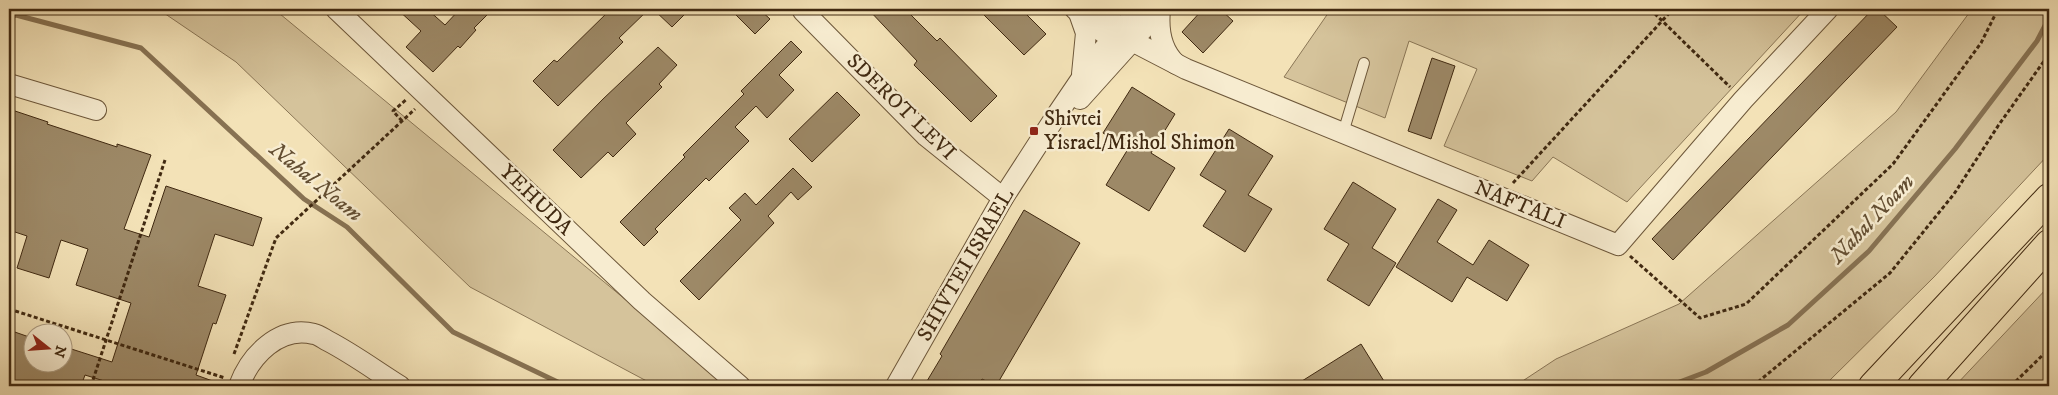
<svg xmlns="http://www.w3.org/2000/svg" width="2058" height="395" font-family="'IM FELL DW Pica',serif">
	<rect width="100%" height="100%" fill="#f3e2b7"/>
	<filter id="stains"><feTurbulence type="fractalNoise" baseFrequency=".004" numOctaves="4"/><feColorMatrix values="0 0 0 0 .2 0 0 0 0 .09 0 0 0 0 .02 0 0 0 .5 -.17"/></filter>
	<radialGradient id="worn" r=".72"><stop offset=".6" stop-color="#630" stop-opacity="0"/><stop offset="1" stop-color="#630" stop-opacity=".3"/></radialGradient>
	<g fill="#d5c39b" stroke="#8a7656">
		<polygon points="158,9 274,9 730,386 656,386 470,287 236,62"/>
		<polygon points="1331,9 1805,9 1627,202 1553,157 1532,181 1444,146 1477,69 1409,41 1385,118 1284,77"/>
		<polygon points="1972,9 2049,9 2049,154 1934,277 1824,386 1515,386 1556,359 1679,304 1896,112"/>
		<polygon points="2049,286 2049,386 1955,386"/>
	</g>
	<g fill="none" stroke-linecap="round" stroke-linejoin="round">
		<g stroke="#877253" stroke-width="5">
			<polyline points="9,18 16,15 141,48 304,199 347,227 453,332 566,386"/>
			<polyline points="1669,386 1706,372 1788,325 1869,251 1955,149 2037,41 2049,18"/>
		</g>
	</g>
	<g fill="#9d8967" stroke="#402911">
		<polygon points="397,9 427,9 445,25 460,9 493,9 474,28 476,30 460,48 458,46 433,72 406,47 421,31"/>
		<polygon points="611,9 649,9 619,38 623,42 558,106 533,81 554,60 557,62"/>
		<polygon points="653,9 690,9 672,27"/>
		<polygon points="730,9 759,9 770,19 755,34"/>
		<polygon points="868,9 905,9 937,41 940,38 997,96 971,122 914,65 917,61"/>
		<polygon points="978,9 1021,9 1046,34 1024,55"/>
		<polygon points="1203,9 1220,9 1233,21 1203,53 1182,32"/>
		<polygon points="1873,9 1878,9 1897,27 1673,260 1652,239"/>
		<polygon points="791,41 802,52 779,75 794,90 767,118 756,106 735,127 749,141 709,181 706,178 655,229 658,232 644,246 620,222 685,157 683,155 744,94 741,91"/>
		<polygon points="658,47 677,65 659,84 662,87 626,123 636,134 613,157 608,152 581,178 553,150 603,99"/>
		<polygon points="1432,58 1455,66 1431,139 1408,131"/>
		<polygon points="1132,87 1175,114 1151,153 1175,168 1149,211 1106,185 1128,149 1103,133"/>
		<polygon points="837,92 860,115 812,162 789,139"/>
		<polygon points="9,109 48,122 47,124 117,147 117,144 151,155 124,229 149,237 166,186 262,218 253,246 215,234 198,286 226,295 216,324 213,323 196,375 221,384 220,386 120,386 85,375 81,386 9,386 9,330 32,338 32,362 62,362 62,346 112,362 131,303 76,285 88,249 61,240 49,278 17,268 27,236 9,230"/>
		<polygon points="1229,129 1273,156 1248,195 1272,209 1245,252 1203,226 1226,191 1200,175"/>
		<polygon points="793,168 812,187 798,200 791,192 768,216 774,223 699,300 680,281 741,220 729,208 745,193 756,205"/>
		<polygon points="1353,182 1396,209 1372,248 1396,263 1369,306 1327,280 1349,244 1324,229"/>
		<polygon points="1438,199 1457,210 1437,242 1473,265 1489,240 1529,265 1507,301 1467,277 1452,302 1396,267"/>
		<polygon points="1024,210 1080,243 996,386 982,379 978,386 924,386 942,356 940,354"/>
		<polygon points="1361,344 1387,386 1294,386"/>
	</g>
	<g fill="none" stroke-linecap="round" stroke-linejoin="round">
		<g stroke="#6d573a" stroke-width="12">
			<polyline id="lane" points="1343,133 1364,63"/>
		</g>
		<g stroke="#6d573a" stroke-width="22">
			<g id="street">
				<polyline points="336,9 642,301 740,386"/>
				<polyline points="1075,9 1089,22 1112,39 1132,41 1186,69 1618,245 1743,100 1828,9"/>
				<polyline points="1093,9 1122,28 1129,37"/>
				<path d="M1160,10C1158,30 1161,50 1176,64"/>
				<polyline points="803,11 926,136 1003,198"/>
				<polyline points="1079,13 1086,33 1082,74"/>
				<polyline points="9,84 96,110"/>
				<polyline points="1080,99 1161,9"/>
				<path d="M239,386C250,356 279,325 314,334C319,335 324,339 328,341C353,354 376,371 400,386"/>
				<polyline points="896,386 1003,198 1058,113 1094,60 1140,9"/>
			</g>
		</g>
		<g stroke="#402911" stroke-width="30">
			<g id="highway">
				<polyline points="1873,386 2049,198"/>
				<polyline points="1922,386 2049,244"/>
			</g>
		</g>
		<g stroke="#402911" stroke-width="3" stroke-dasharray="4 2.5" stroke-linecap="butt">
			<polyline points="1650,9 1730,87"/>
			<polyline points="402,121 393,111 407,99"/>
			<polyline points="1513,183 1673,9"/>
			<polyline points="1630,256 1700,318 1746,304 1893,164 1981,43 1998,9"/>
			<polyline points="9,309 225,378"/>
			<polyline points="234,354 276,238 415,109"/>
			<polyline points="91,386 165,160"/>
			<polyline points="1753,386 1890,273 1954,194 1998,126 2049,54"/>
			<polyline points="2011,386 2049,349"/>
		</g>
		<use href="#lane" stroke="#f7ecd0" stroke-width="10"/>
		<use href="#street" stroke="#f7ecd0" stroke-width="20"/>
		<use href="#highway" stroke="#f3e2b7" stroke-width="28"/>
	</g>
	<rect fill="#8f2418" stroke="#f7ecd0" stroke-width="2" x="1029" y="126" width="10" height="10" rx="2.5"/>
	<g text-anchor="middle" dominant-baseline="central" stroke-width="5" stroke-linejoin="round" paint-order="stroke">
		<g font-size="21" fill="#402911" stroke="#f7ecd0">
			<text transform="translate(901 107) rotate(44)">SDEROT LEVI</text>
			<text transform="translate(536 200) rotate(44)">YEHUDA</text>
			<text transform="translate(1520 205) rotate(22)">NAFTALI</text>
			<text transform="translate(966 265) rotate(-60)">SHIVTEI ISRAEL</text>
		</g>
		<g font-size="21" fill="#402911" stroke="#f7ecd0" text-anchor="start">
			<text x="1044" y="119">Shivtei<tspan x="1044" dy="24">Yisrael/Mishol Shimon</tspan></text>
		</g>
		<g font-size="22" font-style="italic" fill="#634e32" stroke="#f7ecd0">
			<text transform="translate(316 182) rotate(39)">Nahal Noam</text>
			<text transform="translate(1872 219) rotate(-47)">Nahal Noam</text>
		</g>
	</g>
	<rect width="2058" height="395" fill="none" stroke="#f3e2b7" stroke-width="30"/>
	<rect x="10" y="10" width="2038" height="375" fill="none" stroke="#402911" stroke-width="2.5"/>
	<rect x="15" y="15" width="2028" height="365" fill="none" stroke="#402911"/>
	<g transform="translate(48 348) rotate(107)"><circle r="24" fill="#f7ecd0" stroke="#ae9e84"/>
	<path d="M0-4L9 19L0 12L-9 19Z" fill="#8f2418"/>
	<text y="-8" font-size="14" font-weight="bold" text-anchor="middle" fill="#402911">N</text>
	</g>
	<rect width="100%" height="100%" filter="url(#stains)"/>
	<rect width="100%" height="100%" fill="url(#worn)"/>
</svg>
